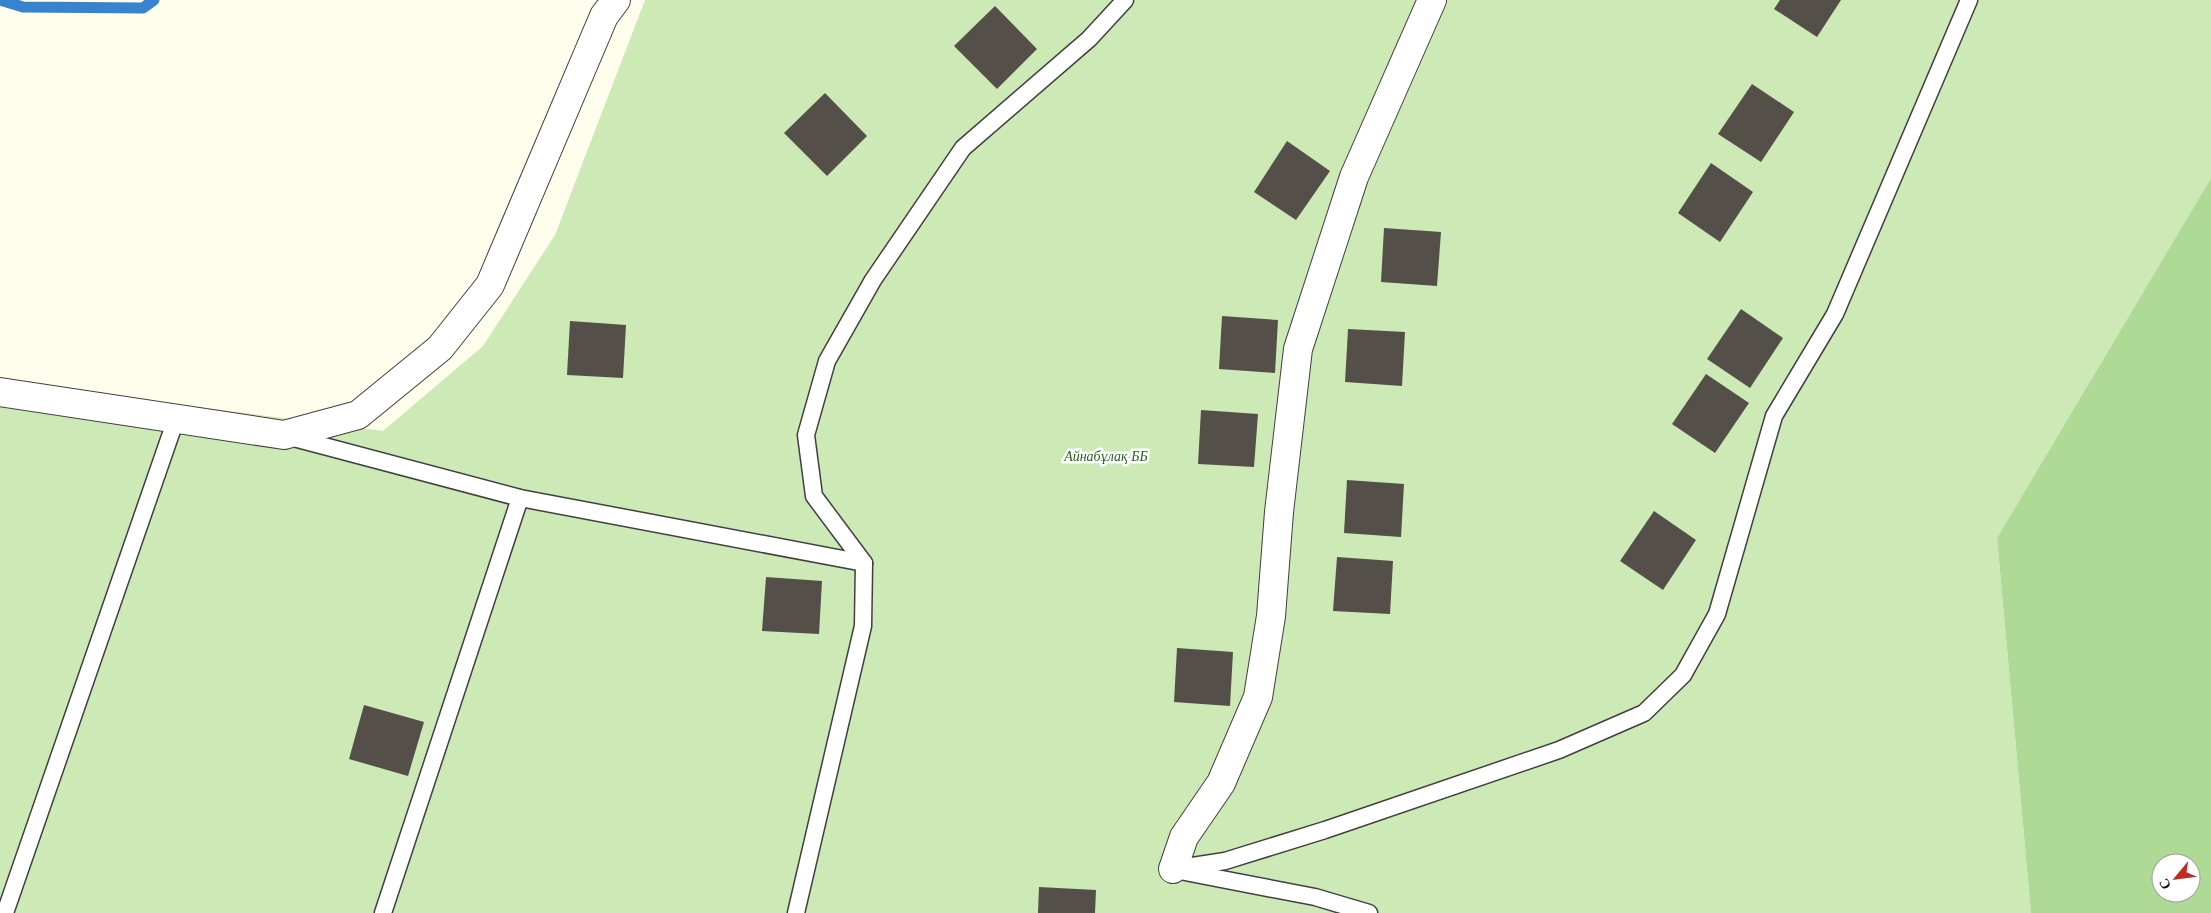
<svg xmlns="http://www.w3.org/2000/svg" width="2211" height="913" font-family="'Libre Baskerville',serif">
	<rect width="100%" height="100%" fill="#fffdec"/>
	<polygon fill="#cce9b6" points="645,0 2211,0 2211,178 1997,538 2031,913 0,913 0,381 383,431 483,346 555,235"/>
	<path fill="#aeda96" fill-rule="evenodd" d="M2211,178V913H2031L1997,538ZM2161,863H2191V893H2161Z"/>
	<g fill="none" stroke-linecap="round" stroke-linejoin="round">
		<polyline stroke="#3883cd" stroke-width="11" points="0,0 23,7 143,8 154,0"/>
	</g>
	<g fill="#554f49">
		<polygon points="1780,0 1841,0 1817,37 1774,9"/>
		<polygon points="995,6 1037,49 997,89 954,46"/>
		<polygon points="1752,84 1794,112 1761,162 1718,134"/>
		<polygon points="825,93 867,136 827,176 784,133"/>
		<polygon points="1287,141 1330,171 1296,220 1254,192"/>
		<polygon points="1711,163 1753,192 1720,242 1678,213"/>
		<polygon points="1384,228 1441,232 1437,286 1381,282"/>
		<polygon points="1741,309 1783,338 1750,388 1707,359"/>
		<polygon points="1222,316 1278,320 1275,373 1219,369"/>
		<polygon points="570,321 626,325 623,378 567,375"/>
		<polygon points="1348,329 1405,332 1402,386 1345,382"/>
		<polygon points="1706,374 1749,403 1715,453 1672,424"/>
		<polygon points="1201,410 1258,414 1254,467 1198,464"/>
		<polygon points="1347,480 1404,484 1401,537 1344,533"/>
		<polygon points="1654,511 1696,540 1663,590 1620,561"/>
		<polygon points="1337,557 1393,561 1390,614 1333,611"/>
		<polygon points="766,577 822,581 819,634 762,631"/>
		<polygon points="1177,648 1233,652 1230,706 1174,702"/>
		<polygon points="364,705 424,722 408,776 349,759"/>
		<polygon points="1039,887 1096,890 1095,913 1038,913"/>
	</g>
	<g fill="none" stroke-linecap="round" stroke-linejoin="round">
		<g stroke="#404040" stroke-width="19">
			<g id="service">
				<polyline points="290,437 520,498 864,563"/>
				<polyline points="1173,869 1225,861 1325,830 1559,750 1644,713 1683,675 1717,614 1774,416 1835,314 1969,0"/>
				<polyline points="1185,872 1315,897 1369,913"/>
				<polyline points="5,913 176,419"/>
				<polyline points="383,913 520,498"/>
				<polyline points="796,913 863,626 864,563 814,496 806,435 827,361 873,280 963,148 1089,39 1125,0"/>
			</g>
		</g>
		<g stroke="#404040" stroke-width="30">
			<g id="minor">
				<polyline points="0,392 284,435 358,415 440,348 490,285 604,16 616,0"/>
				<polyline points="1173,869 1184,837 1221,783 1258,697 1271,616 1279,512 1298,349 1354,177 1432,0"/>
			</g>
		</g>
		<use href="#service" stroke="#fff" stroke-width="16"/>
		<use href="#minor" stroke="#fff" stroke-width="28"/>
	</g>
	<g text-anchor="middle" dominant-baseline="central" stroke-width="5" stroke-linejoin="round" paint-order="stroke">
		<g font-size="14" font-style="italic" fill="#25641d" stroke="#fff">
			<text x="1106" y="456">Айнабұлақ ББ</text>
		</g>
	</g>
	<g transform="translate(2176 878) rotate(241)"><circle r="24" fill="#ffffff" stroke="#9e9e9e"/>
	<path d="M0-4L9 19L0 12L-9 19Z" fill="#bd2c25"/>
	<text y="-8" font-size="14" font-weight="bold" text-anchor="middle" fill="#0d0d0d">С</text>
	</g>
</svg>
